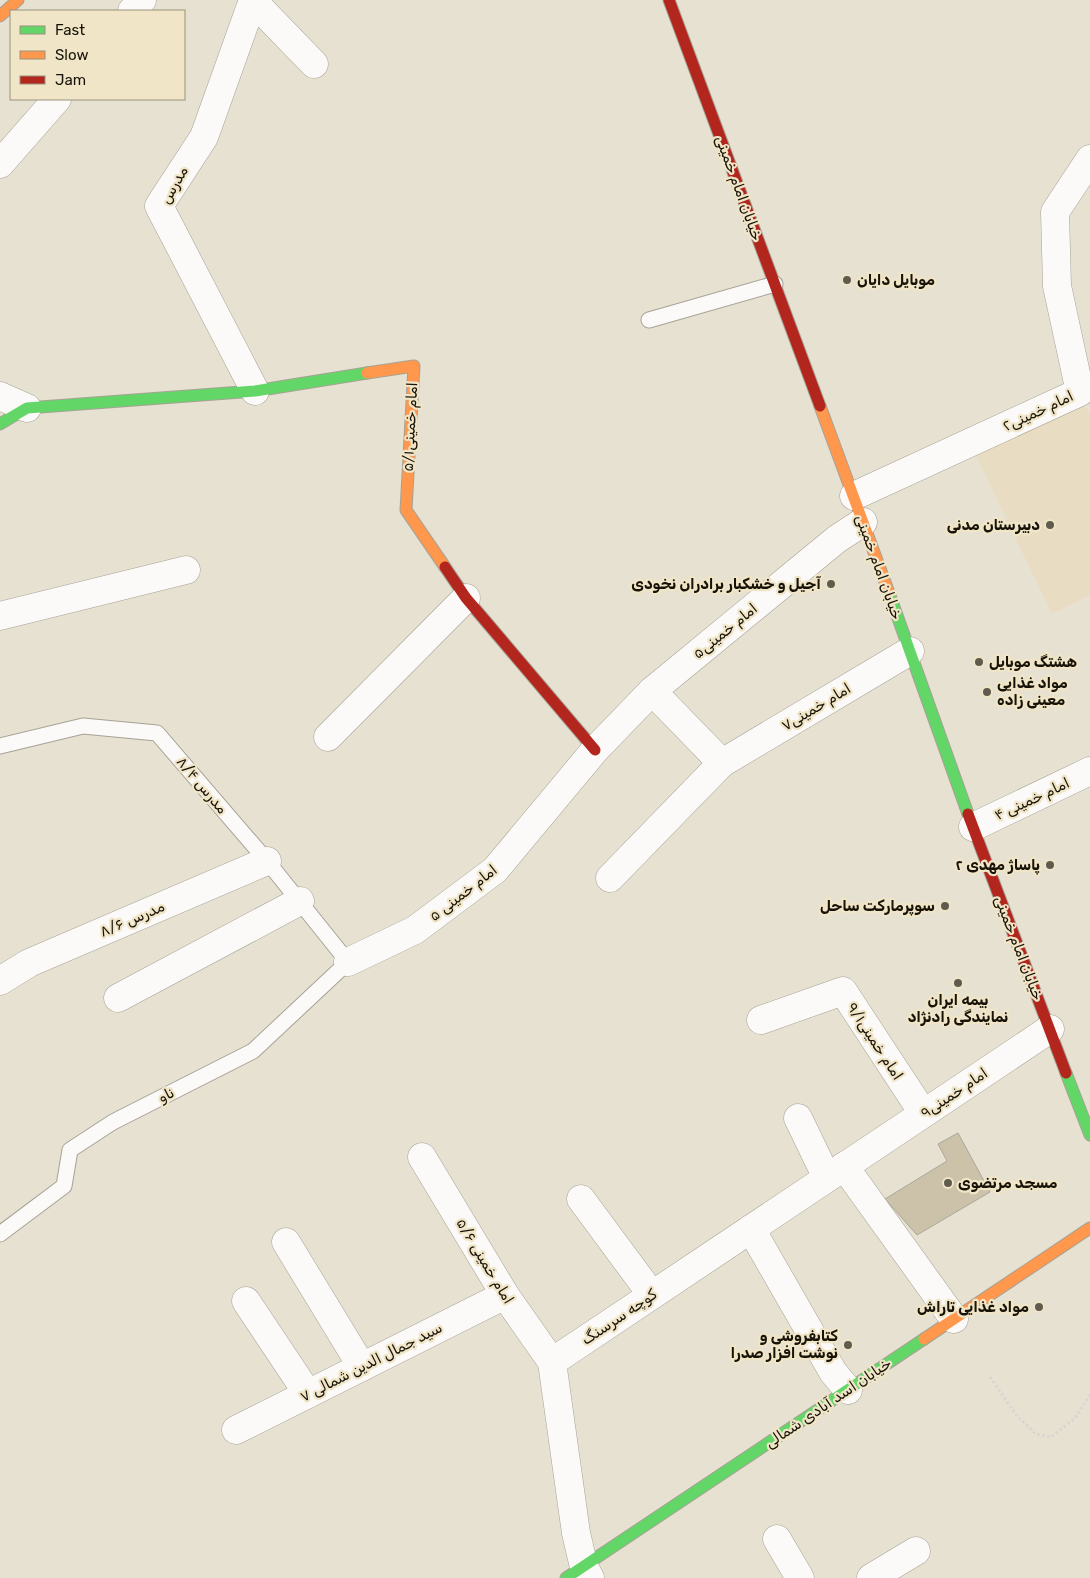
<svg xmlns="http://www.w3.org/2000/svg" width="1090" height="1578" font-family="Rubik,Cairo,sans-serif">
	<rect width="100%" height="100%" fill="#e7e1d1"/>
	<polygon fill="#e8ddc2" points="1073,402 1087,408 1090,414 1090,595 1052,614 976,456"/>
	<polygon fill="#cbc2a9" stroke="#aca79b" points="958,1133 990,1192 917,1235 885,1199 947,1161 938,1144"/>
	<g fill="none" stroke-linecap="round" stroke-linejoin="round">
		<g stroke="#a7a296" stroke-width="17">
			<g id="lane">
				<polyline points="649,320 775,284"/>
				<polyline points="0,746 83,726 157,733 267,861 348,962 253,1051 113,1122 70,1150 64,1186 0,1234"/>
			</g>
		</g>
		<g stroke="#a7a296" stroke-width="29">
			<g id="street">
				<polyline points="252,0 314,64"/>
				<polyline points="253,0 204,137 159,206 255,391"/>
				<polyline points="132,11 142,0"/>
				<polyline points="0,164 57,99"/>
				<polyline points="0,396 27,408"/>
				<polyline points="854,496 1080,392 1057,286 1055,212 1090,159"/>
				<polyline points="0,616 186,570"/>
				<polyline points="652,691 722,763 910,651"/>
				<polyline points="328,737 466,598"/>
				<polyline points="973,827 1090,771"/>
				<polyline points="610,878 722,763"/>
				<polyline points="348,962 415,930 495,870 595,750 652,691 837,539 863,522"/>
				<polyline points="0,981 29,963 267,861"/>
				<polyline points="118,998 300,901"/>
				<polyline points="761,1020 843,991 923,1113"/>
				<polyline points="798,1118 827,1178"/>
				<polyline points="422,1157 505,1295 552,1362"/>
				<polyline points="844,1166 954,1319"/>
				<polyline points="581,1199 652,1295"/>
				<polyline points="751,1229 833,1372 848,1390"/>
				<polyline points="286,1242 362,1367"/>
				<polyline points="246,1301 308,1394"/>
				<polyline points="236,1430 505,1295"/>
				<polyline points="777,1539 800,1578"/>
				<polyline points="590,1578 584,1567 576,1533 552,1362 1050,1029"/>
				<polyline points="871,1578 916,1551"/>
			</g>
		</g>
		<g stroke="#a7a296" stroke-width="13">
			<g id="fast">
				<polyline points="0,424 27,408 255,391 367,373"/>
				<polyline points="889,593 968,814"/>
				<polyline points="1066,1073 1090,1135"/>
				<polyline points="566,1578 924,1339"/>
			</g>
		</g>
		<g stroke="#a7a296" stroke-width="13">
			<g id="slow">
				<polyline points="0,16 18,0"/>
				<polyline points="367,373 414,366 406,510 445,567"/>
				<polyline points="820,406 889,593"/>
				<polyline points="924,1339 1090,1228"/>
			</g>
		</g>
		<g stroke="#a7a296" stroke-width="13">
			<g id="jam">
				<polyline points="669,0 820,406"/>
				<polyline points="445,567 466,598 595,750"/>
				<polyline points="968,814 1066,1073"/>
			</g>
		</g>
		<polyline stroke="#d8d6d1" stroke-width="3" stroke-dasharray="2.5 2.5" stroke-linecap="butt" points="990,1377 1017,1416 1036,1434 1051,1437 1075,1418 1090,1395"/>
		<use href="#lane" stroke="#fbfaf8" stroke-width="15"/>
		<use href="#street" stroke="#fbfaf8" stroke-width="28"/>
		<use href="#fast" stroke="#63d668" stroke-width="11"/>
		<use href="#slow" stroke="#ff974d" stroke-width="11"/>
		<use href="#jam" stroke="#b3261e" stroke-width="11"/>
	</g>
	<g fill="#605b4f" stroke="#f1e5c7" stroke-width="2">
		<circle cx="847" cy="280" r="5"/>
		<circle cx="1050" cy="525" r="5"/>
		<circle cx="831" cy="584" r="5"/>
		<circle cx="979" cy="662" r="5"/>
		<circle cx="987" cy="692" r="5"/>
		<circle cx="1050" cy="865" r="5"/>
		<circle cx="945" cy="906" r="5"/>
		<circle cx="958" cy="983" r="5"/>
		<circle cx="948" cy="1183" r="5"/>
		<circle cx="1039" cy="1307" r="5"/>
		<circle cx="848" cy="1345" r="5"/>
	</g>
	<g text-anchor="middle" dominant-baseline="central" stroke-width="4.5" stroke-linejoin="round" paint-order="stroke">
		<g font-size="15" fill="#171309" stroke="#f1e5c7">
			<text transform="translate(174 185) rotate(-60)">مدرس</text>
			<text transform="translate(739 188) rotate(70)">خیابان امام خمینی</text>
			<text transform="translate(1038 411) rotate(-25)">امام خمینی۲</text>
			<text transform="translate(410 427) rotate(-87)">امام خمینی۵/۱</text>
			<text transform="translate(879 567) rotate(70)">خیابان امام خمینی</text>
			<text transform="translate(725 631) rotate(-39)">امام خمینی۵</text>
			<text transform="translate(816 707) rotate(-31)">امام خمینی۷</text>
			<text transform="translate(202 785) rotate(50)">مدرس ۸/۴</text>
			<text transform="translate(1032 799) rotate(-25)">امام خمینی ۴</text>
			<text transform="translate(463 893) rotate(-38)">امام خمینی ۵</text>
			<text transform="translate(132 919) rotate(-23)">مدرس ۸/۶</text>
			<text transform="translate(1019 948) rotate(69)">خیابان امام خمینی</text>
			<text transform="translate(875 1041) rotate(57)">امام خمینی۹/۱</text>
			<text transform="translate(954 1093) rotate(-34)">امام خمینی۹</text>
			<text transform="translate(166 1095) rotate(-27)">ناو</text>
			<text transform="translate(485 1261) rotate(59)">امام خمینی ۵/۶</text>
			<text transform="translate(619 1317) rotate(-34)">کوچه سرسنگ</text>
			<text transform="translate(371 1362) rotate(-27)">سید جمال الدین شمالی ۷</text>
			<text transform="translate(828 1403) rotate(-34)">خیابان اسد آبادی شمالی</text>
		</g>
		<g font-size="15" font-weight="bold" fill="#171309" stroke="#f1e5c7" text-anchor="end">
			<text x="857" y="280" text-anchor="start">موبایل دایان</text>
			<text x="1040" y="525">دبیرستان مدنی</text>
			<text x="821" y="584">آجیل و خشکبار برادران نخودی</text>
			<text x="989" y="662" text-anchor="start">هشتگ موبایل</text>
			<text x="997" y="683" text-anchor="start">مواد غذایی<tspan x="997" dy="17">معینی زاده</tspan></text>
			<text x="1040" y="865">پاساژ مهدی ۲</text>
			<text x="935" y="906">سوپرمارکت ساحل</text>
			<text x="958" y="1000" text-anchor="middle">بیمه ایران<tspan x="958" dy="17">نمایندگی رادنژاد</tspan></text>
			<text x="958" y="1183" text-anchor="start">مسجد مرتضوی</text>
			<text x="1029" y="1307">مواد غذایی تاراش</text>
			<text x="838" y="1336">کتابفروشی و<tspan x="838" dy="17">نوشت افزار صدرا</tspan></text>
		</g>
	</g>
	<rect x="10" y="10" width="175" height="90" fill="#f1e5c7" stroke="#9a917b"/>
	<rect x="20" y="26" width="25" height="8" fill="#63d668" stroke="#9a917b"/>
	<text x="55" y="35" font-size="15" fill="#171309">Fast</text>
	<rect x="20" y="51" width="25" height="8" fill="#ff974d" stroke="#9a917b"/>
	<text x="55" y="60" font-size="15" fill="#171309">Slow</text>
	<rect x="20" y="76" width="25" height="8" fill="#b3261e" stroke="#9a917b"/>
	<text x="55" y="85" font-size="15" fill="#171309">Jam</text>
</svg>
